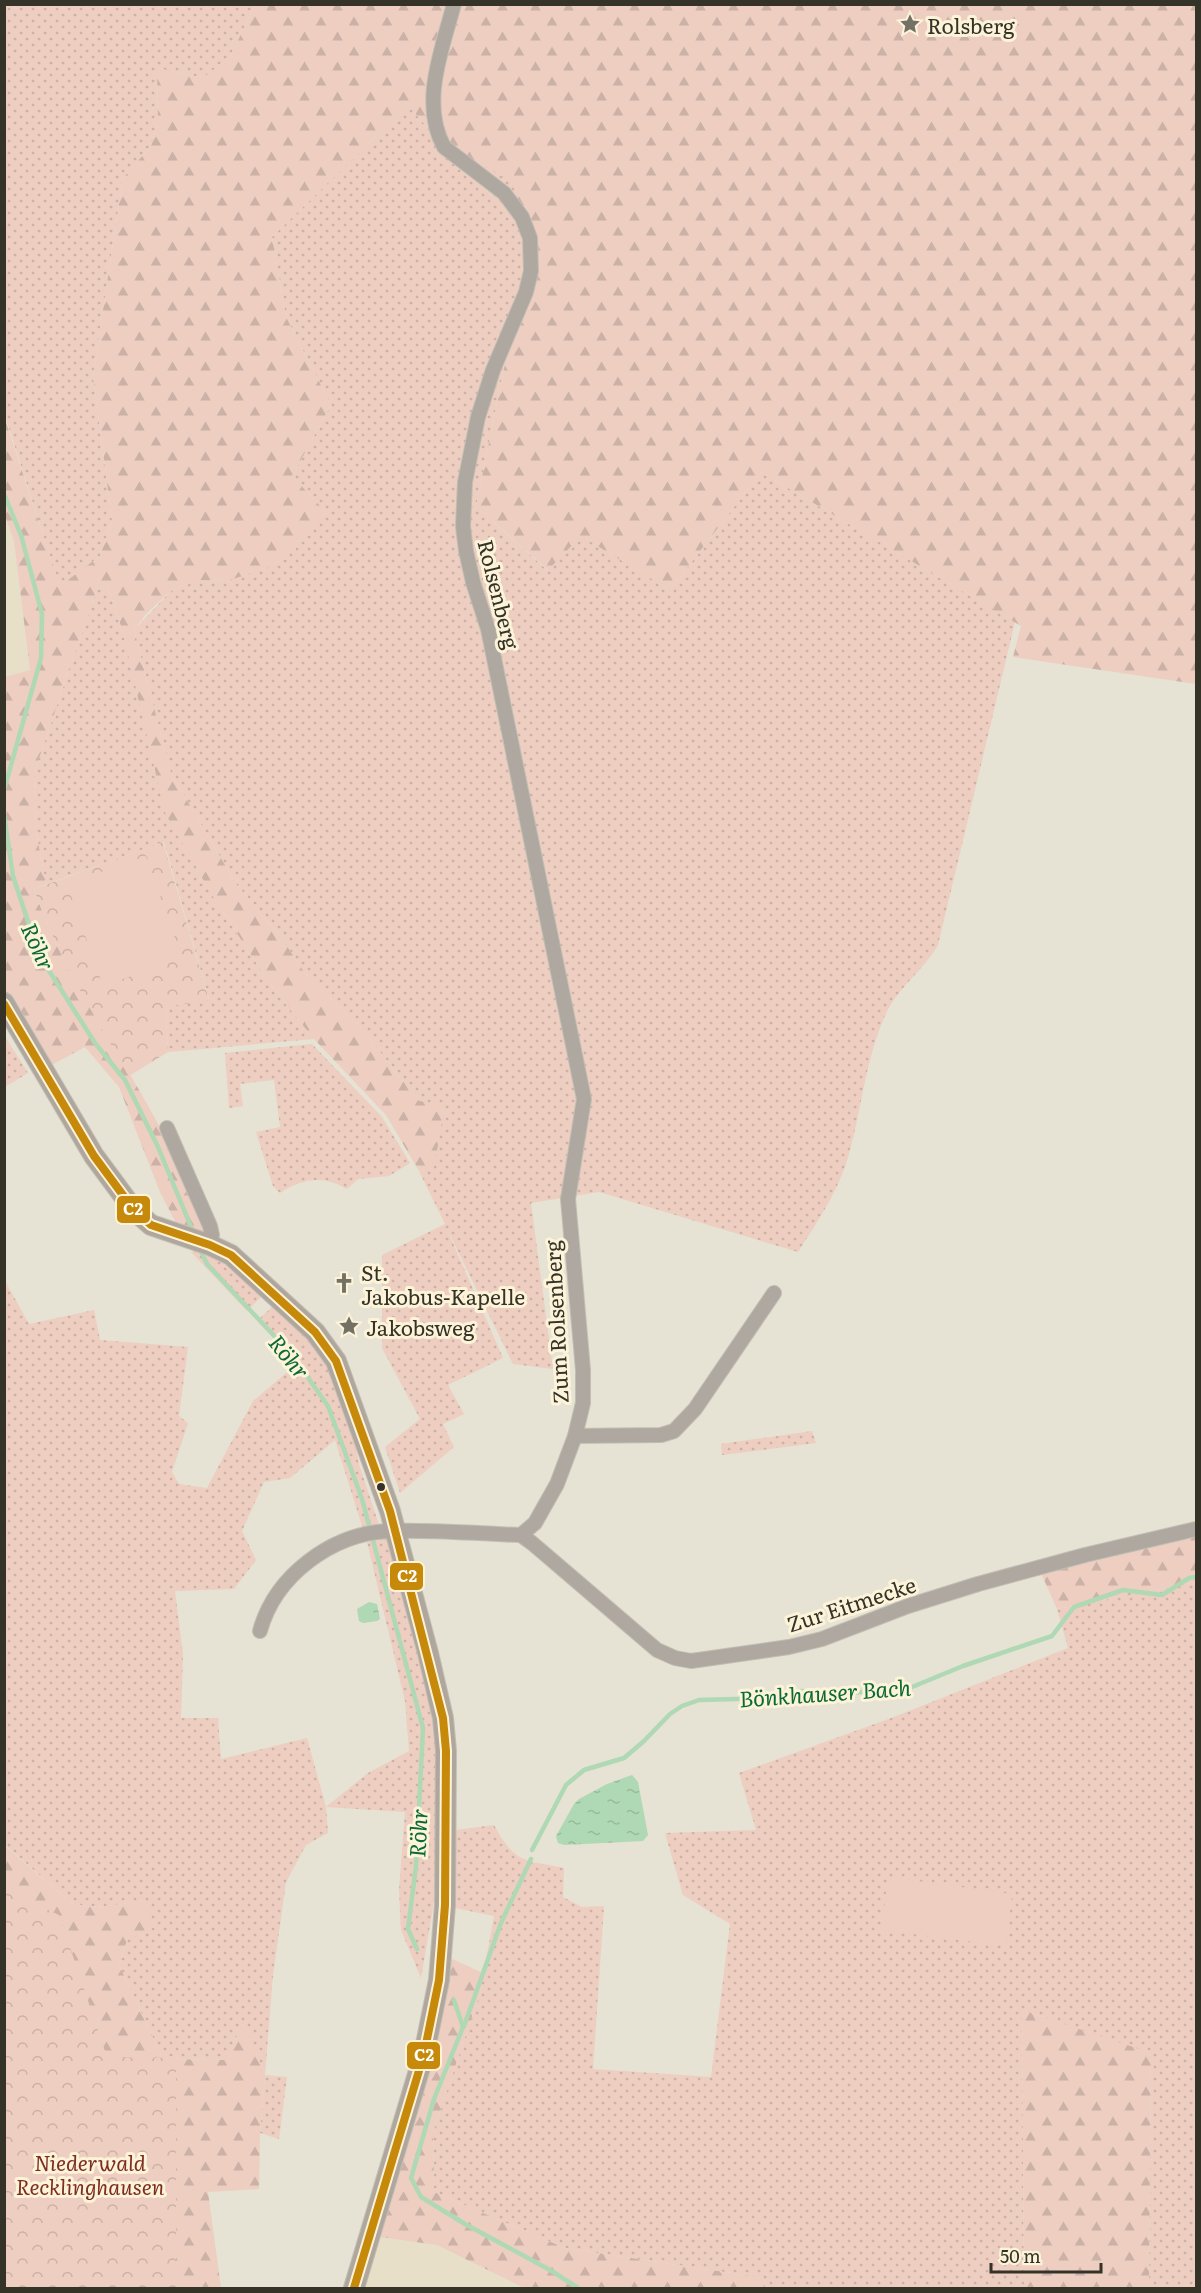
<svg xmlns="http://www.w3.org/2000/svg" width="1201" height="2293" font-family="Literata,serif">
	<defs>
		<pattern id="grass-dots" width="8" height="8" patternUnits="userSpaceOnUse" patternTransform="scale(1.5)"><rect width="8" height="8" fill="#edcec1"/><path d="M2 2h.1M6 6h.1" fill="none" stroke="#ccb1a6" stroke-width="1.8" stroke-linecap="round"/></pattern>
		<pattern id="forest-firs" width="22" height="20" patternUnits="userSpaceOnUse" patternTransform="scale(1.5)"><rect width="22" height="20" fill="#edcec1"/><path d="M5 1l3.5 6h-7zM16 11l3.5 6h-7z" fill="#ccb1a6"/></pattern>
		<pattern id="park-crowns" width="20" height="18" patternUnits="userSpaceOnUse" patternTransform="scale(1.5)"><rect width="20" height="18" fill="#edcec1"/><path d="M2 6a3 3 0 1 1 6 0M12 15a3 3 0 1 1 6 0" fill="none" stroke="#ccb1a6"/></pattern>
		<pattern id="water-ripples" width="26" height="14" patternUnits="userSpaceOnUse" patternTransform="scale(1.5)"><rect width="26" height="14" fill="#afd8b4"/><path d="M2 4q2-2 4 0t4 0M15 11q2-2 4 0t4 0" fill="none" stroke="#97ba9b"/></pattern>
	</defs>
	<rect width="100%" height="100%" fill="#e6e2d4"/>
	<g fill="#e7dfc7">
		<polygon points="4,516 14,541 30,670 5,677"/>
		<polygon points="380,2237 437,2245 524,2288 365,2288"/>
	</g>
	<g fill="url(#grass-dots)">
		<polygon points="4,5 255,5 230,57 203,78 157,68 158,121 151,146 123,178 93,376 112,520 100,556 60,587 5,416"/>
		<path d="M408,105L444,147L513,180L528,251L476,506L547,570L581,535L670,590L761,472L1015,622L938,945C923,971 895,990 884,1018C864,1064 861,1116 846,1164C835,1196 816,1224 798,1252L599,1192L531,1203L553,1369L513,1364L446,1227L503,1358L448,1385L464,1414L443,1424L454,1447L400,1493L385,1447L420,1419L382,1348V1255L445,1224L419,1171L434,1166L419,1101L357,1023L308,978L281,937L236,884L171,773L134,630L173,589L202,580L227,581L326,512L292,476L331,405L286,317L272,237Z"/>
		<polygon points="107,585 212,895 272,987 314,1039 168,1052 166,1007 209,999 164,842 46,884 36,831 34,773 96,591"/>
		<polygon points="4,1035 28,1073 5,1087 4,1087"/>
		<path d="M312,1044L382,1117L410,1163L389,1176L358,1179L347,1189C324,1175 302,1178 280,1193L273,1186L256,1132L280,1127L274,1080L240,1084L243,1106L229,1108L225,1053Z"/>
		<path d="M197,1251C224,1260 242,1277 263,1295L247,1311L191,1252Z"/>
		<polygon points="4,1279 29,1324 94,1310 100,1340 188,1347 179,1416 188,1423 172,1472 179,1484 207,1488 253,1401 298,1363 257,1321 273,1306 304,1335 330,1371 352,1428 359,1464 379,1525 363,1529 335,1440 290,1478 264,1482 242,1531 256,1560 234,1589 175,1591 183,1654 181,1718 218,1718 221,1759 307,1738 326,1807 368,1773 409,1751 405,1701 367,1542 387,1537 420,1656 434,1725 438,1768 434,1902 421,1978 401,1930 399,1890 405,1812 326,1807 328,1833 306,1845 286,1882 273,1975 265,2075 287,2077 279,2139 260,2133 265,2076 244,2020 227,2060 163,2059 119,1965 127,1940 146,1901 98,1907 73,1904 5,1845"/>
		<polygon points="812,1431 816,1443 722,1455 721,1444"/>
		<path d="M1196,1582V2288H1149L1151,2054L1022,2010L1024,2288H765L764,2278L565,2248L434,2192L433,2132L480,1993L494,1916L455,1908L456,1830L494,1825C515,1864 524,1860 564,1868L563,1897L582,1907L604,1906L593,2069L711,2077L730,1924L683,1895L665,1833L756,1830L739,1773L894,1717L1068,1648L1057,1609Z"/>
	</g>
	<g fill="url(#forest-firs)">
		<path d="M255,5H1196V684L1013,657L1021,626L761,472L670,590L581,536L548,570L476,506L528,251L512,180L444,147L408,105L272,237L286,317L331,405L292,476L326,512L299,546L273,566L227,581L202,580L173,589L147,613L134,630L171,773L236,884L281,937L308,978L357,1023L419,1101L445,1105L434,1167L419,1171L386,1115L314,1039L272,987L212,895L165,813L122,629L107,585L96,591L34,773L36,831L46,884L34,889C64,978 121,1052 164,1135C180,1167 193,1202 208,1235L179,1229L160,1192L119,1087L85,1047L48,1067L5,994V677L30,670L14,541L5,516L4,416L60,586L100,556L112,520L93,376L123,178L151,146L158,121L157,68L203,78L230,57Z"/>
		<polygon points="1196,1533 1196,1582 1057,1609 1041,1573"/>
		<polygon points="4,1845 73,1904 98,1907 146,1901 155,1927 127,1940 119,1965 163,2059 227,2060 244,2019 265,2076 260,2133 259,2189 208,2192 221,2288 5,2288"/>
		<polygon points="450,1958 483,1973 480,1993 433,2132 434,2192 565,2248 764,2278 765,2288 524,2288 437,2245 380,2237 437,2040 449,1979"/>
		<polygon points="1022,2010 1151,2053 1149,2288 1024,2288"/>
	</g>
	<g fill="url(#park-crowns)">
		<path d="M163,842L209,1000L166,1007L168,1052L129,1076C94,1015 57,956 34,889Z"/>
		<polygon points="5,1890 59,1915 107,2057 176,2058 176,2288 5,2288"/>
	</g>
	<g fill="#edcec1">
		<polygon points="146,856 182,958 103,986 67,884"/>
		<polygon points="888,1877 1012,1894 1006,1946 881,1930"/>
	</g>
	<g fill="url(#water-ripples)">
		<polygon points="369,1602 377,1604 380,1619 377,1621 363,1623 359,1621 357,1609"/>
		<polygon points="632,1775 638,1782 648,1835 643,1841 564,1845 558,1843 556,1836 574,1804 579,1799 607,1784"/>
	</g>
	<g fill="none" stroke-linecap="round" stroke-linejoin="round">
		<g stroke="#afd8b4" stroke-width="4.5">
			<polyline points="4,494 21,535 42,614 41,658 4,790"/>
			<polyline points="4,815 13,876 39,955 95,1043 125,1080 158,1147 194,1234"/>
			<polyline points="199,1247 207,1264 292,1355 328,1406 362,1499 423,1728 416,1866 408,1929 417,1949"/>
			<polyline points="532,1850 566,1785 584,1770 624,1758 644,1741 670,1714 682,1706 699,1700 777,1698 802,1691 830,1695 912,1687 963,1666 1052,1636 1074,1607 1123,1590 1162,1595 1189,1578 1196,1577"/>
			<polyline points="454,2000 463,2027 434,2099 411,2178 421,2197 465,2224 550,2270 578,2288"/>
			<polyline points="464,2026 501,1923 531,1859"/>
		</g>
		<g stroke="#c1beb3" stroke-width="16">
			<g id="minor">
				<path d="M454,4C442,50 420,103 444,147L504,193L522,217L530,238L531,271L526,292L493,370L478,417L465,482L463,526L466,551L473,582L488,629L584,1099L568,1199L583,1370V1403L575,1436L557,1484L535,1523L521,1535"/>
				<polyline points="167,1128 210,1226 212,1235 210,1245"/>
				<polyline points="575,1436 661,1435 674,1431 695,1409 774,1293"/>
				<path d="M260,1631C275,1576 331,1534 388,1531C432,1529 477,1534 521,1535L532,1543L657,1650L675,1658L691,1661L789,1647L822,1639L908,1606L978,1584L1085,1555L1196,1529"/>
			</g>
		</g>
		<g stroke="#c1beb3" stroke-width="22">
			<polyline id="secondary" points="4,1003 94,1156 134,1210 151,1225 210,1245 231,1255 315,1332 336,1361 390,1511 428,1653 443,1718 446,1751 445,1905 439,1980 424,2054 354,2288"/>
		</g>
		<use href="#minor" stroke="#afa8a0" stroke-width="14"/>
		<use href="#secondary" stroke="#afa69d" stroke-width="20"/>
		<g stroke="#fcf3d9" stroke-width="12">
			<polyline id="bus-1" points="4,1004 94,1156 134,1210 151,1225 210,1245 231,1255 315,1332 336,1361 390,1511 443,1718 446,1751 445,1905 439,1980 424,2054 354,2288"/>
		</g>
		<use href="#bus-1" stroke="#c6890a" stroke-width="8"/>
	</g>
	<defs>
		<g id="sight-bare" transform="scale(1.62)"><path d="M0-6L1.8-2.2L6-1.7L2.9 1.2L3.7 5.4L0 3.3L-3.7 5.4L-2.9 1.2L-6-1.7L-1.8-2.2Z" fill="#737064" stroke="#fcf3d9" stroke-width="2.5" paint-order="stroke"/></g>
		<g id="church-bare" transform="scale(1.62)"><path d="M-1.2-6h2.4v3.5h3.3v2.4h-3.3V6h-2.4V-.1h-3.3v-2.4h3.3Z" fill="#737064" stroke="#fcf3d9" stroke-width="2.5" paint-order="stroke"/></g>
	</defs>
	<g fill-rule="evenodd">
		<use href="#sight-bare" x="910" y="24"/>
		<use href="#church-bare" x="344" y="1283"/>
		<use href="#sight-bare" x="349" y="1326"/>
	</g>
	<circle fill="#353228" stroke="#fcf3d9" stroke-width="2" cx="381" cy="1487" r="5"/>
	<g text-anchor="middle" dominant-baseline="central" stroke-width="6" stroke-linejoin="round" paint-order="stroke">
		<g font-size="21" fill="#353228" stroke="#fcf3d9" text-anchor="start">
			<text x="927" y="24">Rolsberg</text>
			<text x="361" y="1271">St.<tspan x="361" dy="24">Jakobus-Kapelle</tspan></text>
			<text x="366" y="1326">Jakobsweg</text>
		</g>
		<g font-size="21" fill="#353228" stroke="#fcf3d9">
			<text transform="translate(500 594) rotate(76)">Rolsenberg</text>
			<text transform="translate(555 1322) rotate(-93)">Zum Rolsenberg</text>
			<text transform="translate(851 1603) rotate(-18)">Zur Eitmecke</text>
		</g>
		<g font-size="21" font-style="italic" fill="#7e2d21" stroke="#fcf3d9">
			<text x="90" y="2161">Niederwald<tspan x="90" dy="24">Recklinghausen</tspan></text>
		</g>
		<g font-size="22" font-style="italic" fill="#0a6935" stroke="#fcf3d9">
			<text transform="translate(39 946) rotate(66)">Röhr</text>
			<text transform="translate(290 1356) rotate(51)">Röhr</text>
			<text transform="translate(825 1692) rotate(-4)">Bönkhauser Bach</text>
			<text transform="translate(417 1833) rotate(-87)">Röhr</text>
		</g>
	</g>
	<g stroke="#fcf3d9" stroke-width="2">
		<rect x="116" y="1195" width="35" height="29" rx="6" fill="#c6890a"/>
		<rect x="389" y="1562" width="35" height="29" rx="6" fill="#c6890a"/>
		<rect x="406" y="2041" width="35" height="29" rx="6" fill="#c6890a"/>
	</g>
	<g font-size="16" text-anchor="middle" font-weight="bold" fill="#fff">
		<text x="133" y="1215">C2</text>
		<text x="407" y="1582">C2</text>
		<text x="424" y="2061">C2</text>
	</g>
	<rect width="1201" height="2293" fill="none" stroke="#353228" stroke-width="12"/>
	<path d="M991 2263v9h110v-9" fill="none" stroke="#353228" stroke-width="3"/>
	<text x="1000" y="2263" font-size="18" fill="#353228" stroke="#fcf3d9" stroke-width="4.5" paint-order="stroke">50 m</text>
</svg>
